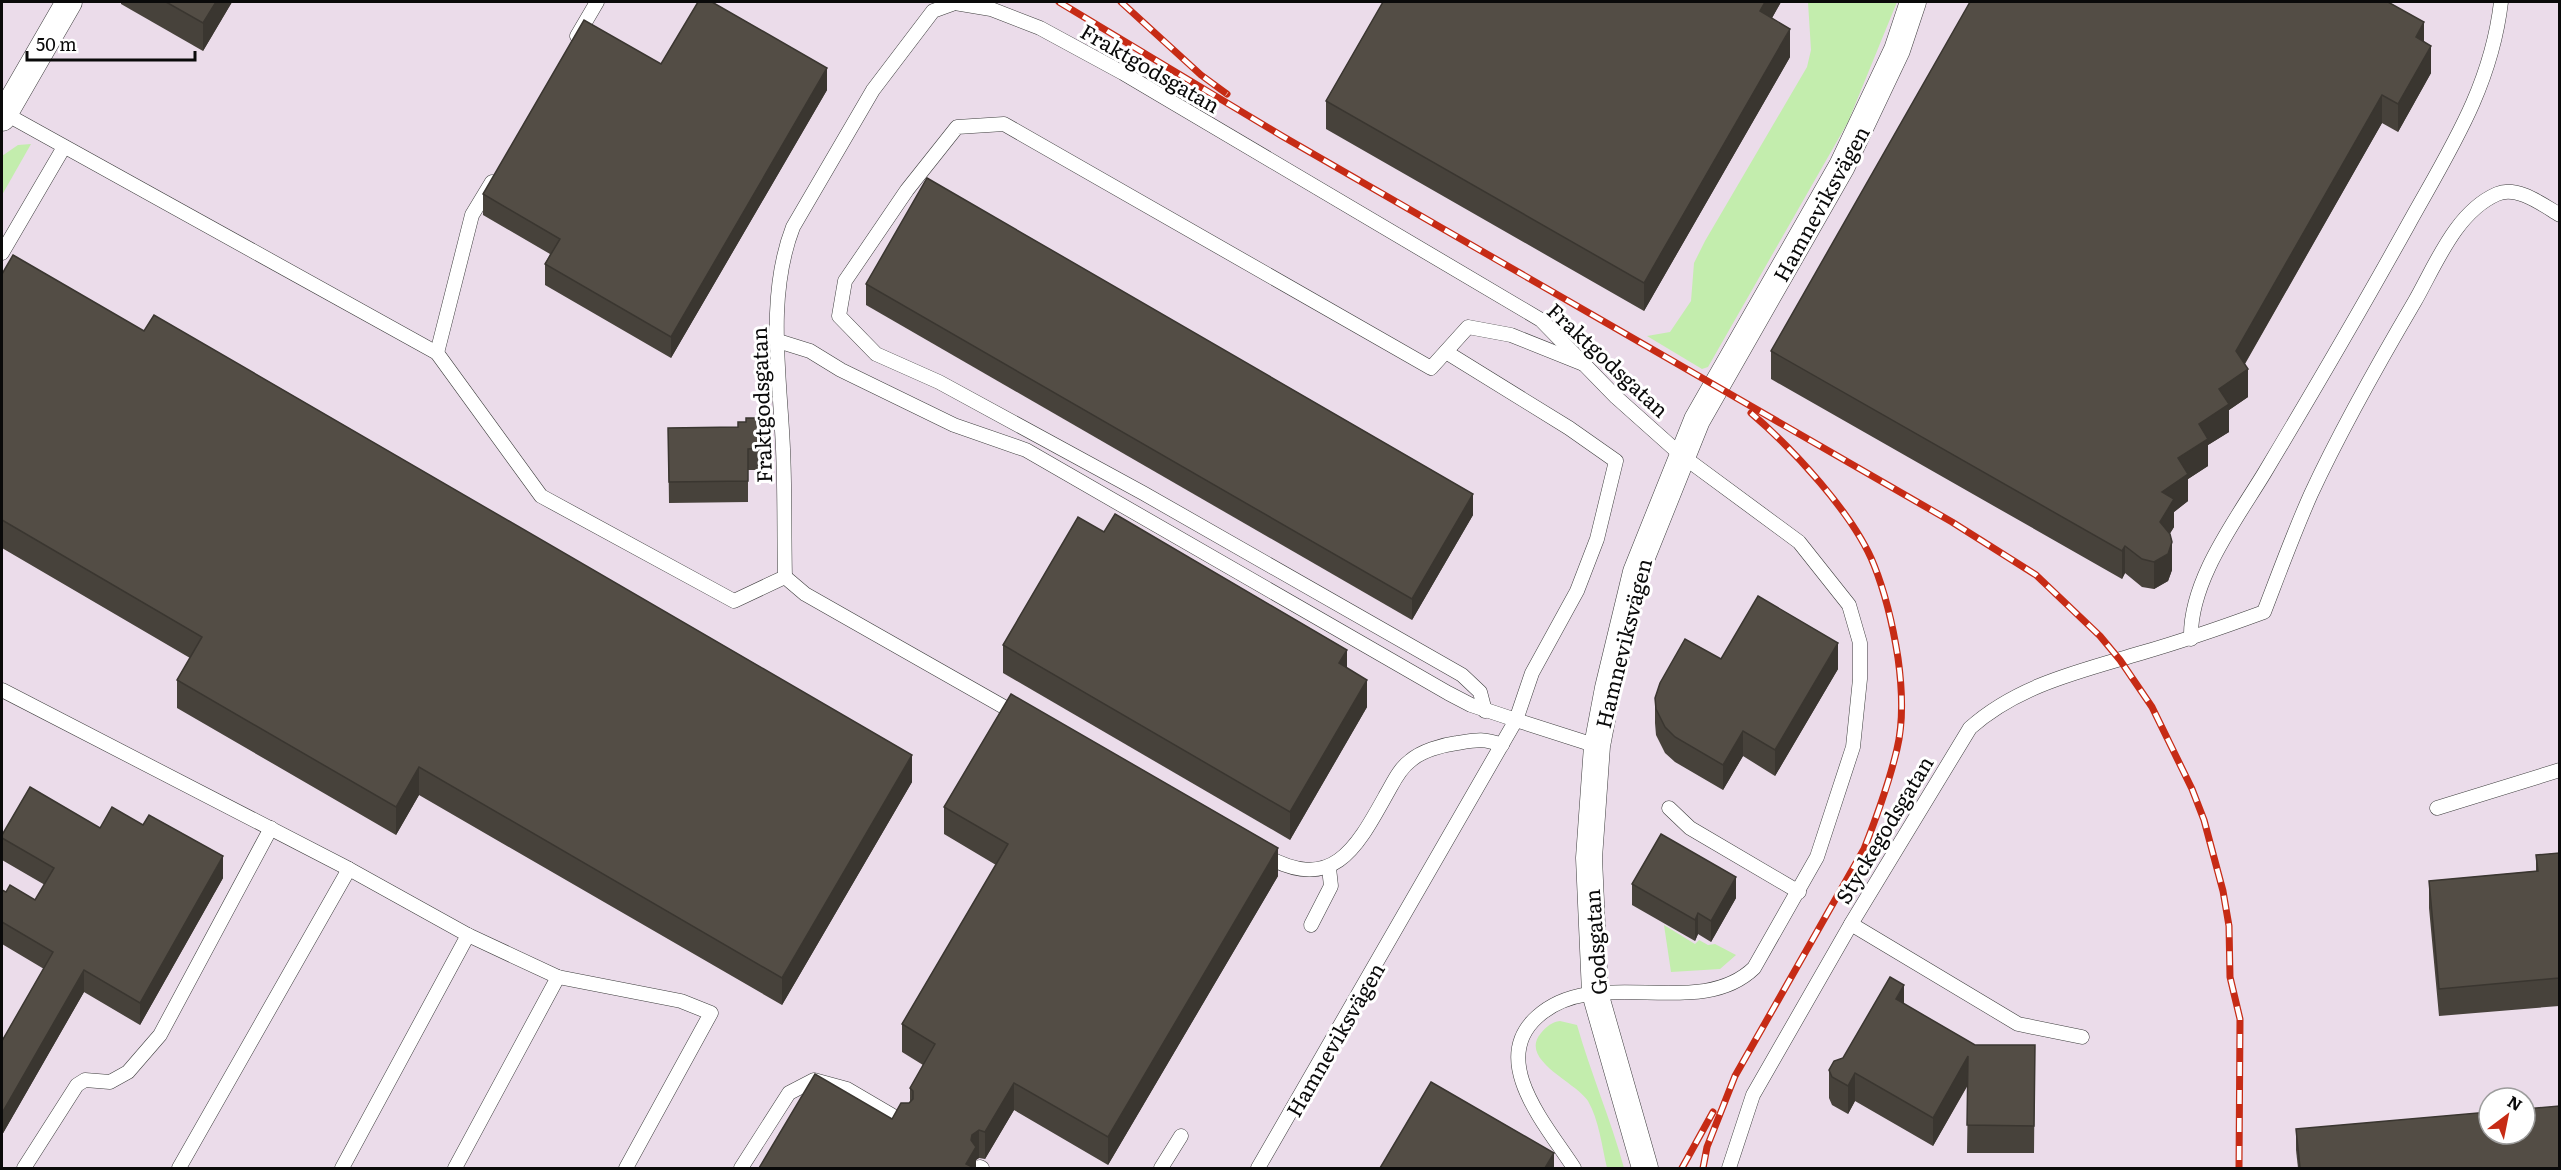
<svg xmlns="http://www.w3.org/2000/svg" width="2561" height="1170" font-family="Literata,serif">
	<rect width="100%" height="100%" fill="#fffee7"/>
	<path fill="#ebdcea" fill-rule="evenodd" d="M2,2H2559V1168H2ZM2489,1098H2525V1134H2489Z"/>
	<g fill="#c3edad">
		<polygon points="1808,2 1897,2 1848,122 1708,367 1702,369 1647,336 1670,332 1691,301 1694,263 1705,241 1807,67 1811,50"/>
		<polygon points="31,144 2,195 2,156 18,145"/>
		<polygon points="1664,925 1695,944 1699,940 1708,945 1715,944 1736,955 1720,969 1671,972"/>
		<path d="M1560,1021L1577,1025C1591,1074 1611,1120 1624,1168H1607C1602,1147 1599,1120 1588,1101C1576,1082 1518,1060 1541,1033C1547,1026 1552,1022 1560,1021Z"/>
	</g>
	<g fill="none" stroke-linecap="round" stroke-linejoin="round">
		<g stroke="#3d3d3d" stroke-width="15">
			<g id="lane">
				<polyline points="577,36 597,2"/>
				<polyline points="4,113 437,353 541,496 734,601 785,577"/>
				<polyline points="2,253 64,147"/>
				<polyline points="778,341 810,351 841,370 954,425 1026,450 1448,693 1471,705 1516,720 1532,673 1577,591 1597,539 1616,461 1569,428 1446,352"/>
				<polyline points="437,353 472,215 492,182"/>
				<path d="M785,577C784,535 785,492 783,449C780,376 766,297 793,227L873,90L933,11L955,3L991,9L1040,28L1123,73L1541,320L1616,397L1681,455L1799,542L1849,605L1860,643V679L1853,747L1817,857L1754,968C1698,1022 1596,963 1537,1017C1488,1061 1547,1126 1574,1168"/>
				<polyline points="785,577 805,594 1018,715"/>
				<path d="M2191,639C2189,581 2236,520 2265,472C2314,390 2362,308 2408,225C2449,151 2491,88 2501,2"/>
				<polyline points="2,690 349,869 468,935 558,977 681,1001 711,1013 626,1168"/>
				<polyline points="1485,711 1480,692 1462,675 1143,493 939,382 876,354 839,316 845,281 907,190 957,127 1004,124 1431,368 1468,327 1511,335 1581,363"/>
				<polyline points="1669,808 1690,828 1799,892"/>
				<polyline points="2437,808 2560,770"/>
				<path d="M1264,855C1332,894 1356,849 1386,795C1393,783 1399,769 1410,761C1421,751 1442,745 1457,743C1476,740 1483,738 1502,745"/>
				<polyline points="1851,924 2018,1024 2082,1037"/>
				<polyline points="1311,925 1331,886 1329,868"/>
				<polyline points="980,1167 982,1168"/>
				<polyline points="24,1168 77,1085 85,1080 110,1082 128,1072 160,1035 271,828"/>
				<polyline points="179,1168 349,869"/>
				<polyline points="342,1168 468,935"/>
				<polyline points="455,1168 558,977"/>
				<polyline points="741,1168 789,1093 814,1080 847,1089 905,1123"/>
				<polyline points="1161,1168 1181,1136"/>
				<polyline points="1258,1168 1516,720 1597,746"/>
				<path d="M1729,1168L1753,1095L1851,924L1970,728C2018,685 2081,671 2141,653C2183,641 2223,627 2264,612C2279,573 2294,532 2311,494C2342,427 2378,364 2415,301C2436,264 2456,212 2497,194C2517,185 2543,205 2560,215"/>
			</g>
		</g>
		<g stroke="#3d3d3d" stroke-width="27">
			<g id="street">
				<polyline points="2,118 69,2"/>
				<polyline points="1645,1168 1595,993 1589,858 1597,746 1608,688 1636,572 1697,420 1842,166 1897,50 1913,2"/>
			</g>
		</g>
		<use href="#lane" stroke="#fff" stroke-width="14"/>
		<use href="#street" stroke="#fff" stroke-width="26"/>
		<g stroke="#c62b15" stroke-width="7">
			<g id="rail">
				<polyline points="1059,2 1282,136 1952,522 2036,575 2100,636 2120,660 2152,707 2192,789 2204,820 2223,891 2229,926 2230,977 2240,1019 2239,1168"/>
				<polyline points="1121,2 1201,75 1227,94"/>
				<polyline points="1682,1168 1713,1112"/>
				<path d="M1703,1168L1707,1147L1735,1076L1864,849C1877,816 1889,783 1897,749C1904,720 1902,687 1898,658C1893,626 1886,595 1874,565C1854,514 1792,448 1751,413"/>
			</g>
		</g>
		<use href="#rail" stroke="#fff" stroke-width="4.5" stroke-dasharray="14" stroke-linecap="butt"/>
	</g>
	<g fill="#47423b">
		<polygon points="121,2 232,2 203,51 121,4"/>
		<polygon points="1383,2 1781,2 1772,18 1790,57 1644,311 1326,129 1326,101"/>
		<polygon points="2424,42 2431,73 2398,132 2382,123 2245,364 2248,397 2229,410 2229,432 2208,445 2208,466 2188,479 2188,501 2174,512 2174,527 2170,533 2172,570 2168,581 2154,589 2142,587 2125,573 2122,579 1771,379 1771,351"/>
		<polygon points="661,64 827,90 671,358 545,285 545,264 550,254 483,215 483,194"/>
		<polygon points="2,274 912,782 782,1005 419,795 396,835 177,708 177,680 190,658 2,548"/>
		<polygon points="866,284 1473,515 1412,620 866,305"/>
		<polygon points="765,418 765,462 760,462 760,470 748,470 748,502 669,503 668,428 738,427 746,422"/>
		<polygon points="1104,532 1347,668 1367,707 1290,840 1003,673 1003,645"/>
		<polygon points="1721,659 1838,669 1775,776 1743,756 1723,790 1675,762 1665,753 1656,735 1655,723 1655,698"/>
		<polygon points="944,807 1278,876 1108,1165 1014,1110 985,1159 979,1158 976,1160 976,1168 892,1119 910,1103 910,1088 923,1065 902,1052 902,1024 996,865 944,834"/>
		<polygon points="100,828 223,878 140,1025 84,992 2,1135 2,1041 44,969 2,944 2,890 6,892 35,900 45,885 2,860 2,835"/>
		<polygon points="2559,853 2559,1006 2439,1016 2429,908 2429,881 2536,871 2536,855"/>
		<polygon points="1632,884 1736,898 1711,942 1698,934 1695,941 1632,905"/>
		<polygon points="1904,1004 1975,1045 2035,1045 2034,1153 1967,1153 1968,1085 1933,1146 1855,1101 1848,1114 1832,1105 1829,1098 1829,1070"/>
		<polygon points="2296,1129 2559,1168 2298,1168 2296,1150"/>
	</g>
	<g fill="#3a3630">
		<polygon points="216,2 232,2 203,51 203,23"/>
		<polygon points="1765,2 1781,2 1760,39 1760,11"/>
		<polygon points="2424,22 2424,49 2416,37"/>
		<polygon points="1790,29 1790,57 1644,311 1644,283"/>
		<polygon points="2431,46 2431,73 2398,132 2398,104"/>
		<polygon points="827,68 827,90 671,358 671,337"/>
		<polygon points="2382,95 2382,123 2237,377 2248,369 2248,397 2229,410 2229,432 2208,445 2208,466 2188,479 2188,501 2174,512 2174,527 2160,550 2162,492 2178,458 2219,389 2236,351"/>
		<polygon points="1473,494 1473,515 1412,620 1412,599"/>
		<polygon points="2172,542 2172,570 2168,581 2154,589 2154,562"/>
		<polygon points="2125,546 2125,573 2122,579 2122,551"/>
		<polygon points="1838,643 1838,669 1775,776 1775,750"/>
		<polygon points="1347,650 1347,677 1339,663"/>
		<polygon points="1367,680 1367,707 1290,840 1290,812"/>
		<polygon points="1743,731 1743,756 1723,790 1723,765"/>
		<polygon points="912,755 912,782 782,1005 782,978"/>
		<polygon points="419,767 419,795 396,835 396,807"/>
		<polygon points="1278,848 1278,876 1108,1165 1108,1137"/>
		<polygon points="223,856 223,878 140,1025 140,1003"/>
		<polygon points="1736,877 1736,898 1711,942 1711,921"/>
		<polygon points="1698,913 1698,934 1695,941 1695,920"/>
		<polygon points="84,970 84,992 2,1135 2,1113"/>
		<polygon points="1904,985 1904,1013 1896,999"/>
		<polygon points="1968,1056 1968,1084 1933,1146 1933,1118"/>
		<polygon points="1855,1073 1855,1101 1848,1114 1848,1086"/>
		<polygon points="1014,1083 1014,1110 985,1159 985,1132"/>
		<polygon points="979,1130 979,1158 976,1160 976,1168 966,1168 966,1164 972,1135"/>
		<polygon points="1554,1153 1554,1168 1545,1168"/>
	</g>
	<g fill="#534d45" stroke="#3a3630" stroke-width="1.5">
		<polygon points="166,2 216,2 203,23"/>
		<polygon points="698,2 712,2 827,68 671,337 545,264 560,239 483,194 584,20 661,64"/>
		<polygon points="1383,2 1765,2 1760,11 1790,29 1644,283 1326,101"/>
		<polygon points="1970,2 2388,2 2424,22 2416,37 2431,46 2398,104 2382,95 2236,351 2248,369 2219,389 2229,404 2199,424 2208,439 2178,458 2188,474 2162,492 2174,499 2160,522 2170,534 2172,542 2168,554 2154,562 2142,559 2125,546 2122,551 1771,351"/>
		<polygon points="927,178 1473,494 1412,599 866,284"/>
		<polygon points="13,255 144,331 154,315 912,755 782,978 419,767 396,807 177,680 202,637 2,520 2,274"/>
		<polygon points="746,418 765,418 765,441 760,441 760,448 748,449 748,481 669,482 668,428 738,427 738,422 746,422"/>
		<polygon points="1115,514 1347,650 1339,663 1367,680 1290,812 1003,645 1078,517 1104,532"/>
		<polygon points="1758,596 1838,643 1775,750 1743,731 1723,765 1675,737 1665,727 1656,709 1655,698 1660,683 1685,639 1721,659"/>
		<polygon points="1011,694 1278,848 1108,1137 1014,1083 985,1132 979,1130 972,1135 971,1140 976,1147 966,1164 974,1168 759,1168 815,1074 892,1119 901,1103 909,1103 913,1099 913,1091 910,1088 935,1044 902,1024 1008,844 944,807"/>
		<polygon points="30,787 100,828 112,807 143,825 149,815 223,856 140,1003 84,970 2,1113 2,1041 53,952 2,922 2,890 6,892 10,885 35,900 54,868 2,838 2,835"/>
		<polygon points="1661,834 1736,877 1711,921 1698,913 1695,920 1632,884"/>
		<polygon points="2559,853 2559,978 2439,989 2429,881 2538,871 2536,855"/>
		<polygon points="1890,977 1904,985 1896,999 1975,1045 2035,1045 2034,1126 1967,1125 1968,1056 1933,1118 1855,1073 1848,1086 1832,1077 1829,1070 1834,1061 1843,1058"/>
		<polygon points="1431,1082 1554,1153 1545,1168 1380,1168"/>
		<polygon points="2559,1106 2559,1168 2300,1168 2296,1129 2489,1112 2489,1134 2525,1134 2525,1109"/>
	</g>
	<g text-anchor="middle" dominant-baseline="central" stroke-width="6" stroke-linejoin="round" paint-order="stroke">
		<g font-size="21" fill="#0a0a0a" stroke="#fff">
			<text transform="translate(1151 67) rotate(30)">Fraktgodsgatan</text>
			<text transform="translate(1820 203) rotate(-61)">Hamneviksvägen</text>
			<text transform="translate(1609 359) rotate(43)">Fraktgodsgatan</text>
			<text transform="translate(760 405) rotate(-92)">Fraktgodsgatan</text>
			<text transform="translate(1622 643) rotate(-76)">Hamneviksvägen</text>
			<text transform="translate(1883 829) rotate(-59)">Styckegodsgatan</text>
			<text transform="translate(1594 942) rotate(-94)">Godsgatan</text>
			<text transform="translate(1334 1039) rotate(-60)">Hamneviksvägen</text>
		</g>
	</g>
	<rect width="2561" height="1170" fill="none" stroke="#0a0a0a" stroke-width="6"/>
	<g transform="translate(2507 1116) rotate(32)"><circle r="28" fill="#ffffff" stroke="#9d9d9d" stroke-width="1.5"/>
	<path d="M0-4.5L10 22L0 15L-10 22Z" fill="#c62b15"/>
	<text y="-9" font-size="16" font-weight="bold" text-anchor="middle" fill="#0a0a0a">N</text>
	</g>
	<path d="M27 51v9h168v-9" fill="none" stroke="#0a0a0a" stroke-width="3"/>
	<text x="36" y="51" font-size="18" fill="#0a0a0a" stroke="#ffffff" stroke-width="4.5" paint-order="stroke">50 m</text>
</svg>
